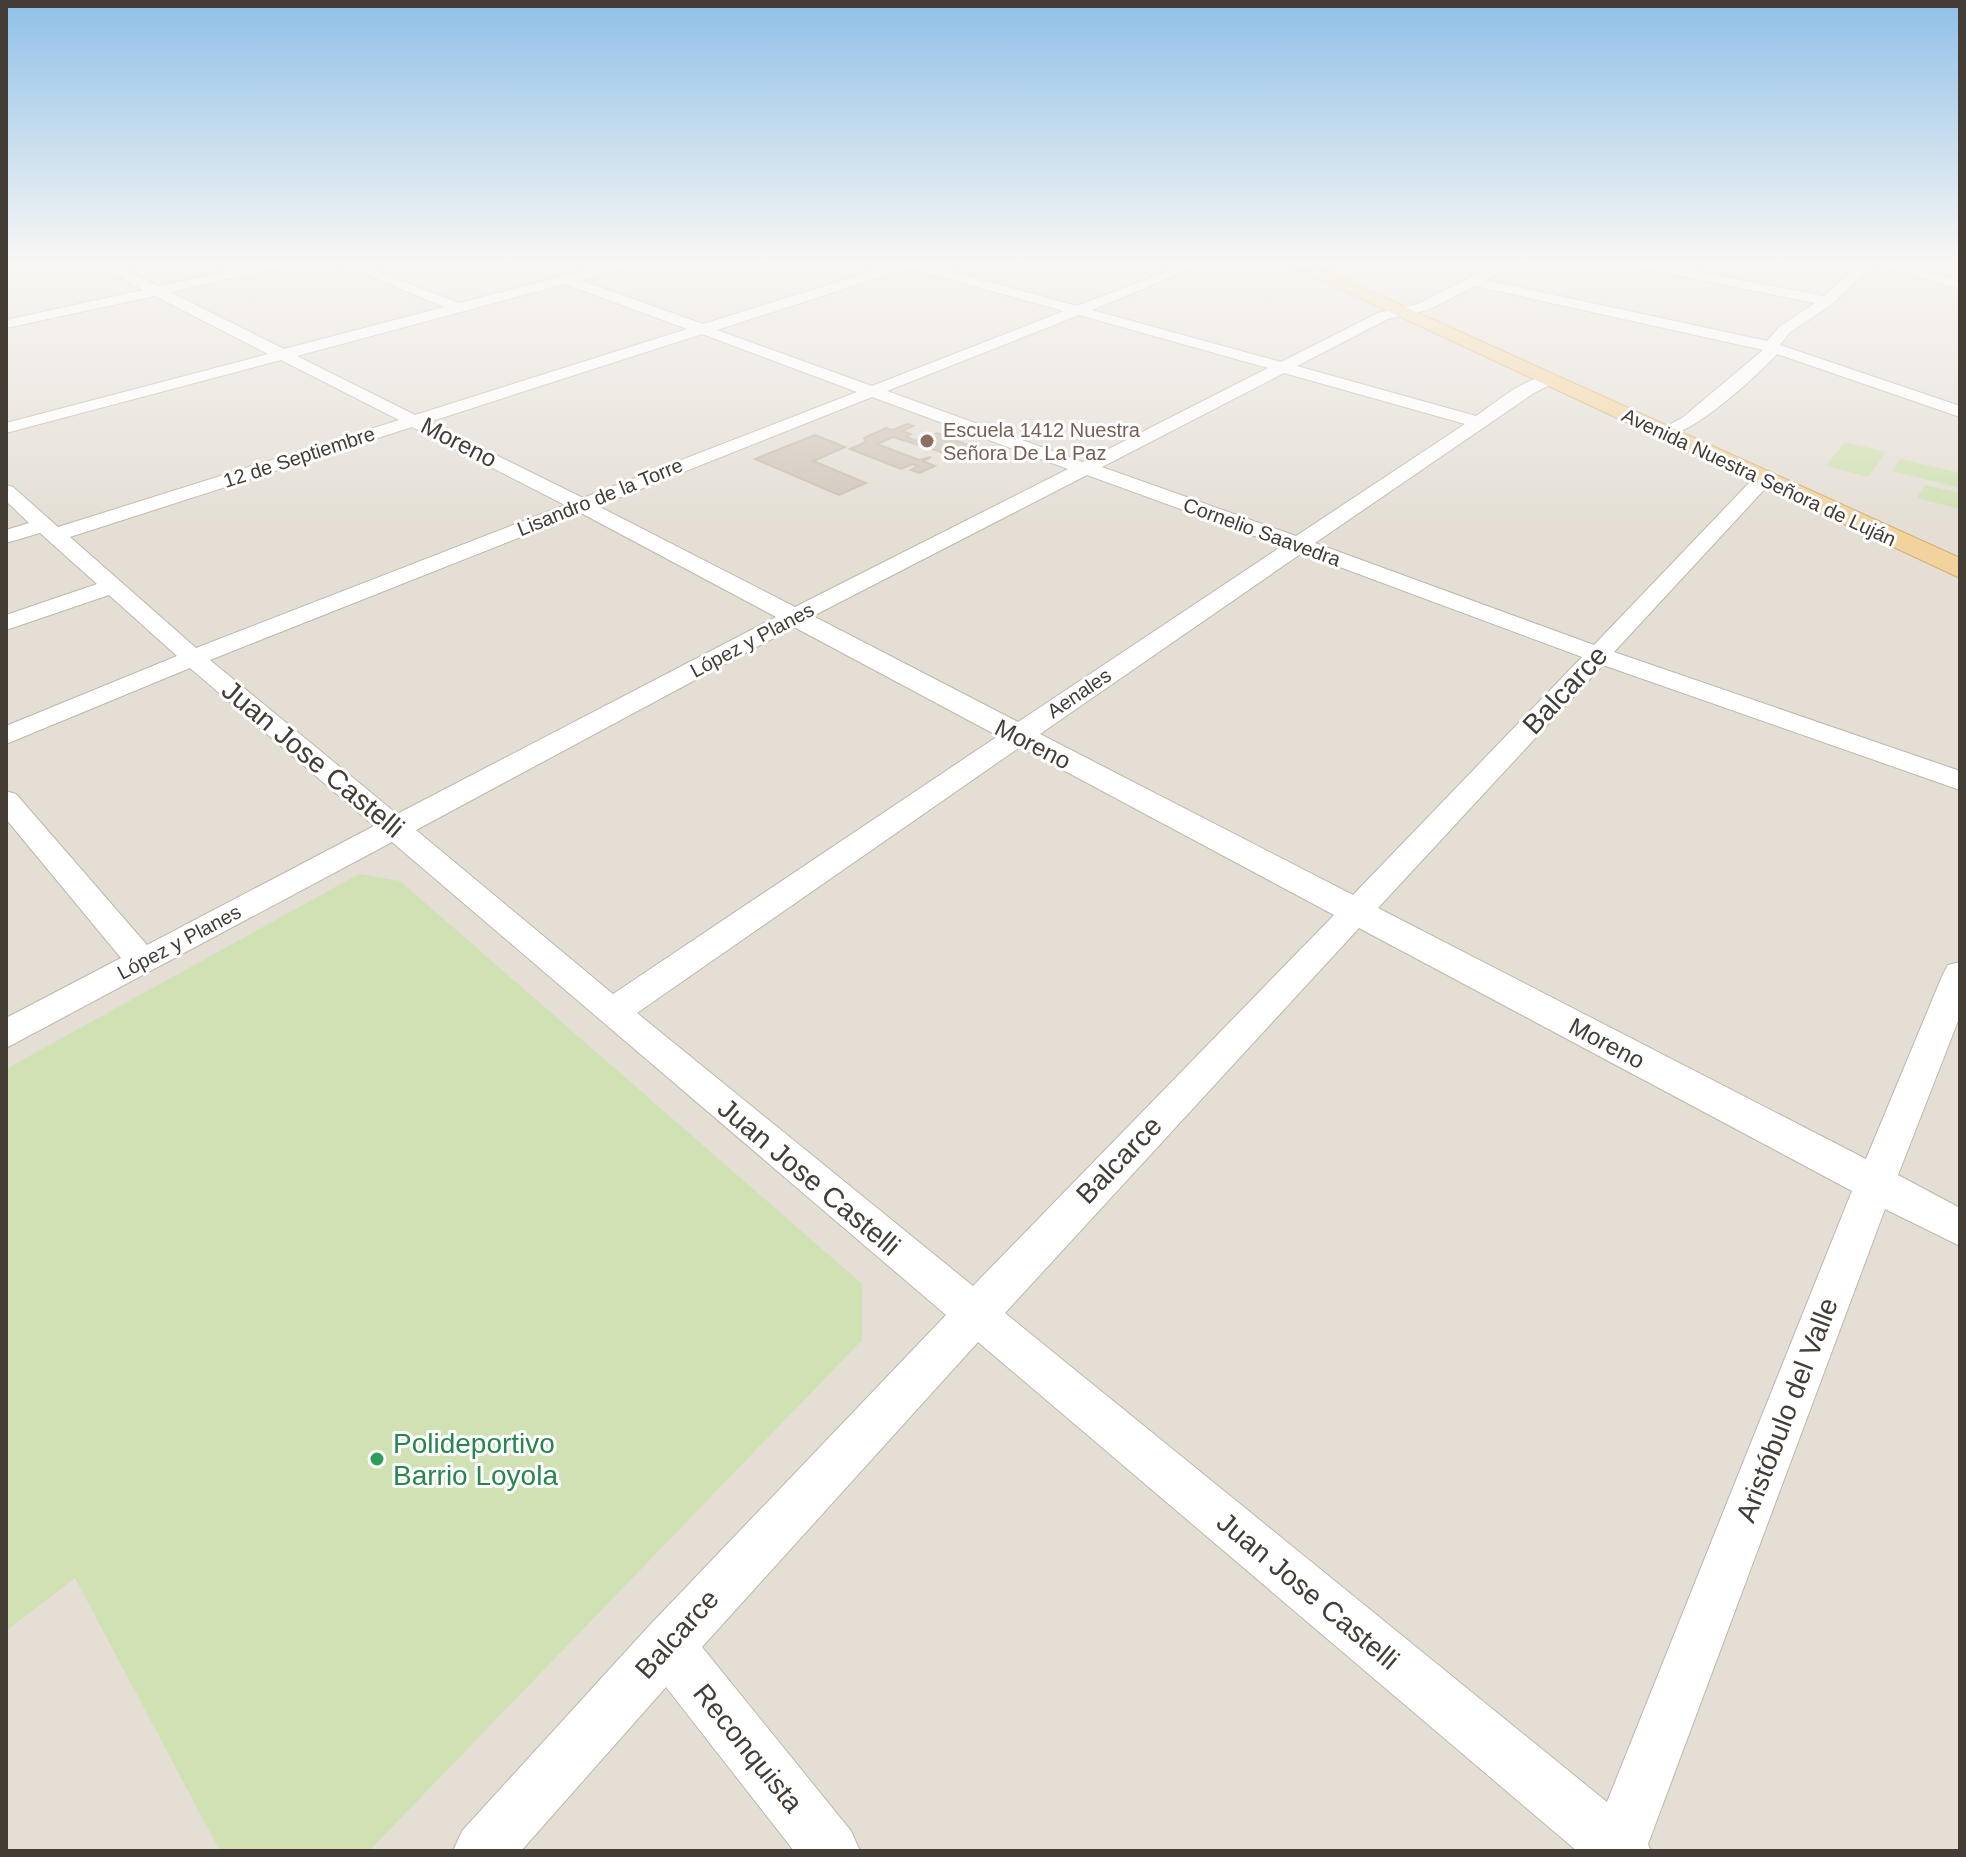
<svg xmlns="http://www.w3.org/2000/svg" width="1966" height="1857" font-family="Helvetica,sans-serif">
	<rect width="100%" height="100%" fill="#f1ede6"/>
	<rect fill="#e4ded5" x="6" y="264" width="1954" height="1587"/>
	<g fill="#d0e1b4">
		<polygon points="1845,442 1886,452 1868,477 1826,466"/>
		<polygon points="1900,459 1960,473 1960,488 1892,471"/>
		<polygon points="1925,485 1960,493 1960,509 1917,498"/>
		<polygon points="359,874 400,881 862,1284 862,1340 369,1851 220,1851 75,1578 6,1631 6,1069"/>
	</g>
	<g fill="#d1c8bd" stroke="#cbbfb1" stroke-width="2">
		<polygon points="907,424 913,426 902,431 911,434 906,437 920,442 937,433 973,447 954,456 893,437 877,444 919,460 931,457 923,461 935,466 919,473 911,470 918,466 912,464 901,469 850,449 866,442 864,438 886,428 893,430"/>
		<polygon points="815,435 845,447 813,461 866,483 839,495 755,459"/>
	</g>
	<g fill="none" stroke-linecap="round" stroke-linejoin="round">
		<g stroke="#beb7ad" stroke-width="2">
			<g id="street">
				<path d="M97,264H113L158,286L262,264H285L279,268L170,292L284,349L444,307L341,264H358L459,303L610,264H630L629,267L580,280L703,324L895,264H924L1077,306L1186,264H1203L1092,310L1281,362L1378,313L1418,304L1496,264H1513L1486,280L1767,341L1779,327L1815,303L1641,268L1634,264H1660L1824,296L1860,264H1874L1832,304L1789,333L1780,345L1960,406V417L1777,354C1758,375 1685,443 1658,436L1655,432L1682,418L1763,350L1475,286L1428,310L1388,319L1297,366L1476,416C1497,402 1529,372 1556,377L1558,381L1534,393L1315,543L1594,645L1748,484L1759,476H1773L1776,480L1762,492L1614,652L1960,771V790L1603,665L1378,908L1866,1159L1943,974L1948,965L1960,962V1016L1898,1175L1960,1208V1246L1885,1209L1648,1844L1651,1851H1577L978,1342L702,1647L851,1831L860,1851H794L666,1687L521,1851H453L462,1831L648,1627L946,1315L392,842L6,1048V1018L121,958L6,819V791L16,794L147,945L374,826L190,668L6,744V726L177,656L109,595L6,630V615L97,584L40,533L6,543V530L29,523L6,501V485L13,487L58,527L399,420L281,360L6,433V423L268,354L155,296L6,328V320L143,290ZM909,268L1064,311L872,386L717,330ZM565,284L687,329L415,415L297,356ZM1079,315L1268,368L1083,462L887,391ZM702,334L857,392L583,498L429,422ZM1284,373L1465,424L1296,536L1102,467ZM872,397L1068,469L795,607L598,506ZM412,427L565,505L196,648L70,537ZM1087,475L1282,546L1018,722L813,616ZM581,513L776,617L397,814L210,660ZM1302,553L1582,657L1353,895L1040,734ZM794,627L998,736L613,994L416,830ZM1020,747L1334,915L973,1286L637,1013ZM1359,928L1852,1191L1607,1802L1005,1313Z"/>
				<polygon points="1877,264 1898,264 1960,281 1960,289"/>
			</g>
		</g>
		<g stroke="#d5af70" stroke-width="2">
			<polygon id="primary" points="1287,264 1310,264 1960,558 1960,578"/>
		</g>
		<use href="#street" fill="#fff" fill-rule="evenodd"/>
		<use href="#primary" fill="#f2d39e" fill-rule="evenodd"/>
	</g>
	<linearGradient id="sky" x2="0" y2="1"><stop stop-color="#8fc0e8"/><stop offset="0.5" stop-color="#f9f7f4"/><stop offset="1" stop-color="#f9f7f4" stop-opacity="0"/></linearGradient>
	<rect width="1966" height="524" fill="url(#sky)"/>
	<circle fill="#8d6e63" stroke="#fff" stroke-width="3" cx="927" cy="441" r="8"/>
	<circle fill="#2e9e5b" stroke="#fff" stroke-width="3" cx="377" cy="1459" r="8"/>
	<g text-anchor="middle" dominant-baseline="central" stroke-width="6" stroke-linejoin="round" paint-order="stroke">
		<g font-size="20" fill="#785e54" stroke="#fff" text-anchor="start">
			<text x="943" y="430">Escuela 1412 Nuestra<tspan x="943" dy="23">Señora De La Paz</tspan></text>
		</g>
		<g font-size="20" fill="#433d36" stroke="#fff">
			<text transform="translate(299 457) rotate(-18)">12 de Septiembre</text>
			<text transform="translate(1759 477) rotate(25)">Avenida Nuestra Señora de Luján</text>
			<text transform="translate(600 497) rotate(-22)">Lisandro de la Torre</text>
			<text transform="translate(1262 532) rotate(20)">Cornelio Saavedra</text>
			<text transform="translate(752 640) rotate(-28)">López y Planes</text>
			<text transform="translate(1079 693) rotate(-34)">Aenales</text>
			<text transform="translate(179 942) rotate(-28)">López y Planes</text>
		</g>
		<g font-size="24" fill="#433d36" stroke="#fff">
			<text transform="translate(459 442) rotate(27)">Moreno</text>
			<text transform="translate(1033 744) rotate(27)">Moreno</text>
			<text transform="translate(1607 1043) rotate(28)">Moreno</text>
		</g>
		<g font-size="28" fill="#433d36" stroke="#fff">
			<text transform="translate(1565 690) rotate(-47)">Balcarce</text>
			<text transform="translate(313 759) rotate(40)">Juan Jose Castelli</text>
			<text transform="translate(1119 1160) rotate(-46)">Balcarce</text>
			<text transform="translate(809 1177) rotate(40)">Juan Jose Castelli</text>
			<text transform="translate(1787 1410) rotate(-69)">Aristóbulo del Valle</text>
			<text transform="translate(1308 1591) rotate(40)">Juan Jose Castelli</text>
			<text transform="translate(677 1634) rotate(-48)">Balcarce</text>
			<text transform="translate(748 1748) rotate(51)">Reconquista</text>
		</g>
		<g font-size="28" fill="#27864d" stroke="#fff" text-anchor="start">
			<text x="393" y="1443">Polideportivo<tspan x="393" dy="32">Barrio Loyola</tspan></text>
		</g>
	</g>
	<rect width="1966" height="1857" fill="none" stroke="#433d36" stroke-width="16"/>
</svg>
